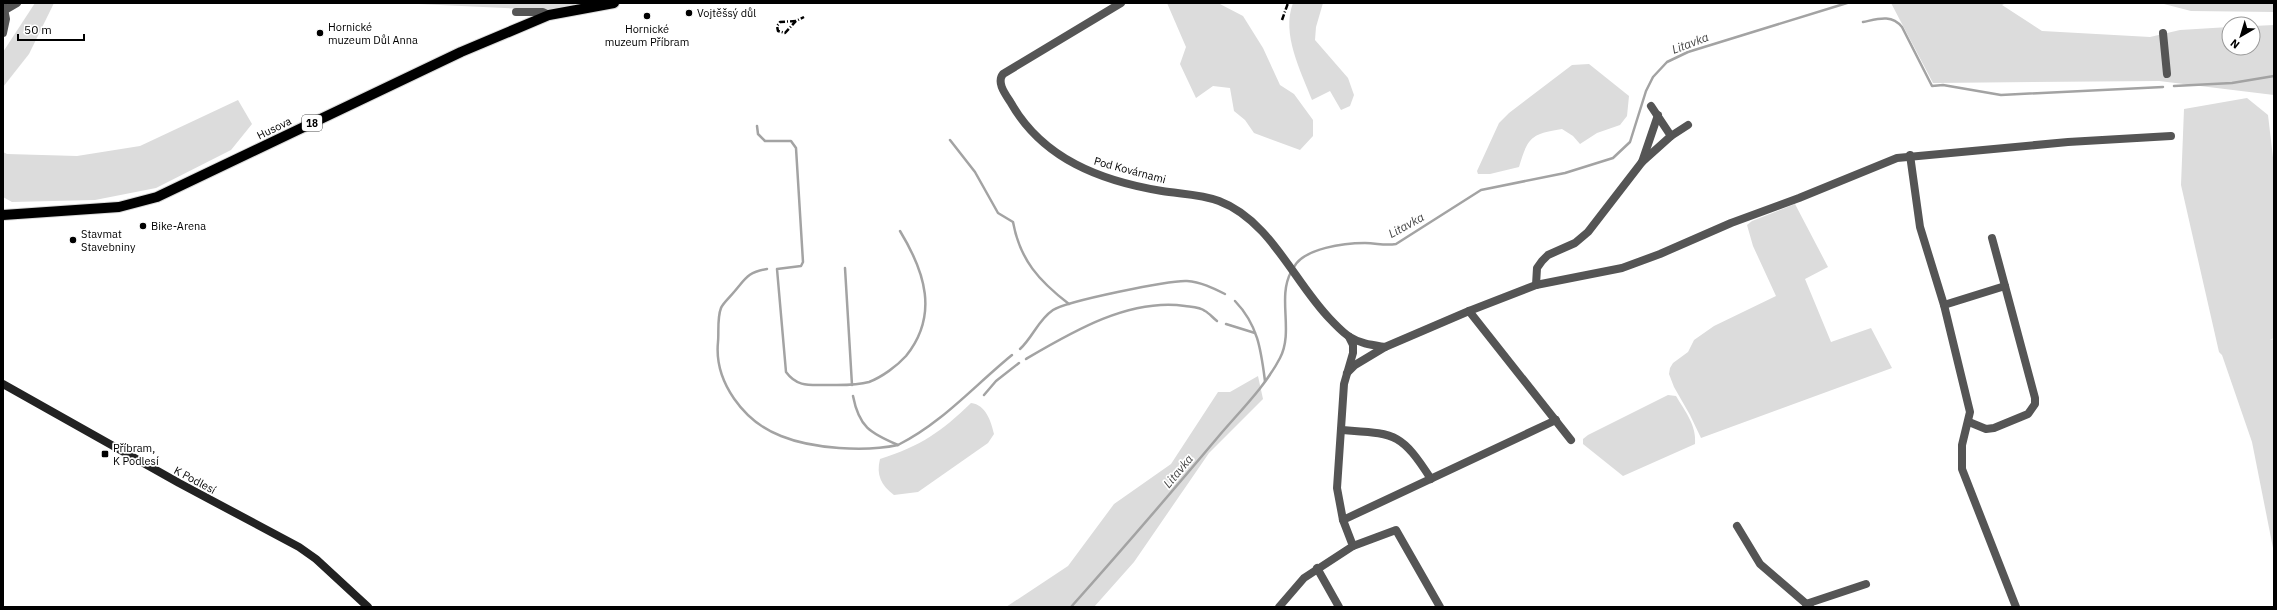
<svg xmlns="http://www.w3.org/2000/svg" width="2277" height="610" font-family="'IBM Plex Sans',sans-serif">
	<rect width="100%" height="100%" fill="#fff"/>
	<g fill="#dcdcdc">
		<polygon points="35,3 54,3 29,54 3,87 3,52"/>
		<polygon points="397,3 584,3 546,10"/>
		<polygon points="1167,3 1218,3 1243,16 1263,48 1280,85 1294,94 1313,120 1313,136 1300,150 1254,133 1245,120 1234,111 1230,88 1213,86 1196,98 1180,64 1186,47"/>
		<path d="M1293,3H1323L1316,27L1315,40L1348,78L1354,95L1350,106L1341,110L1330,91L1312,100C1301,71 1281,34 1293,3Z"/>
		<polygon points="1891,3 2006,3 2002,5 2042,31 2150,37 2180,30 2229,27 2229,48 2253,48 2253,26 2274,25 2274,95 2159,81 1933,83"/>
		<polygon points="2160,3 2274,3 2274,12 2191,11"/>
		<path d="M1589,64L1629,96L1627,116L1620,125L1597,133L1580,144L1573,136L1562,129C1531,134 1528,137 1519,167L1490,174H1478L1477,171L1499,123L1509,113L1572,65Z"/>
		<polygon points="2247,98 2268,115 2274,166 2274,338 2270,340 2274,339 2274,553 2252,442 2222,355 2219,352 2181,185 2184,109"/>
		<polygon points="238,100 252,124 231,150 156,188 95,200 12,202 3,197 3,152 7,154 77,156 140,146"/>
		<polygon points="1795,204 1828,267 1805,279 1831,342 1871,328 1892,368 1701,438 1690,415 1674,387 1669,374 1670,368 1673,363 1688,352 1694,340 1714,326 1776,296 1753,246 1747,225 1752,221"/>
		<polygon points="1258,376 1263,399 1209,453 1134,562 1094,607 1006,607 1068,566 1114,504 1171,464 1218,392 1230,392"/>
		<path d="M1668,395L1676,396C1685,411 1697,426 1695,444L1623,476L1583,444V439L1588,435Z"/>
		<path d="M971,403C986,405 991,421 994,434L988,443L918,492L894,495C881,485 876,475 880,459C921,446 941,432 971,403Z"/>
	</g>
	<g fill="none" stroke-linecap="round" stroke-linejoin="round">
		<g stroke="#a3a3a3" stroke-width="2.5">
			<path d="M1863,22C1878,19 1891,14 1902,27L1932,86L1943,85L2001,95L2163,87"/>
			<polyline points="2174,86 2232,83 2274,76"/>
			<path d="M757,126L758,134L765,141H791L796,148L803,262L801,266L777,269L786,372C797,387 809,385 826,385C840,385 855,386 869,382C882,377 897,366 906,356C939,315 925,272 900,231"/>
			<path d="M950,140L975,172L998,213L1013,222C1020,260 1039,281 1069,304"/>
			<path d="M1294,267C1304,248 1345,243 1365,243C1377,243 1384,246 1396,244L1481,190L1565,173L1613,158L1630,142L1646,91L1653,77L1667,62L1688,52L1847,3"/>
			<polyline points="845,268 852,385"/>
			<path d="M767,269C748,272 746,278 734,292C730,297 723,303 721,308C717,318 719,332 718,342C714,382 744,422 781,436C813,449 865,452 898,445"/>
			<path d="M1235,301C1258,325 1261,350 1265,381"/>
			<polyline points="1226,324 1255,333"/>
			<path d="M1020,349C1033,337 1038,320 1053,310C1067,301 1170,280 1187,281C1201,282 1213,288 1225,294"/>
			<path d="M1026,359C1072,332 1129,298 1185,306C1192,307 1200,307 1205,311C1209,313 1213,318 1217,321"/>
			<polyline points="984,395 996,381 1019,363"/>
			<path d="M853,396C859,427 870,433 898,445C942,423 974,386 1012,355"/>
			<path d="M1071,607C1121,551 1170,494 1218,437C1239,412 1265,387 1280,358C1294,331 1277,298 1291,272"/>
		</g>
		<g stroke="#dbdbdb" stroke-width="12">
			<polyline id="primary" points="3,215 119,207 157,197 461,52 549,15 614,3"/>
		</g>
		<g stroke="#555" stroke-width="8">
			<path d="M1121,3L1003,74C996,83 1006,95 1011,103C1043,159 1101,181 1162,191C1181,194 1201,194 1219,201C1270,220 1294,282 1330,319C1336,325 1343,333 1350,337C1361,344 1372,345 1385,347"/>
			<polyline points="3,4 6,19 3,33"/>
			<polyline points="5,10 17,3"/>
			<polyline points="516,12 543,12 549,15"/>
			<polyline points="2163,33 2167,74"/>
			<polyline points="1651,106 1671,136"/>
			<polyline points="1910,155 1920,227 1944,305 1970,412 1962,445 1962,469 2016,607"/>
			<polyline points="1642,162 1671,136 1688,125"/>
			<polyline points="1992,238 2005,286"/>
			<polyline points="1536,285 1537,268 1542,261 1548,255 1575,243 1588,232 1642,162 1658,115"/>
			<polyline points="1944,305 2005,286 2035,398 2035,404 2028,414 1994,428 1986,429 1969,422"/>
			<polyline points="1469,311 1571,440"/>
			<polyline points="1347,373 1355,365 1385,347 1469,311 1536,285 1622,268 1660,254 1731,223 1799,198 1897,158 2068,142 2171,136"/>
			<path d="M1341,430C1395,434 1400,431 1431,479"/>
			<polyline points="1343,520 1556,420"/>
			<polyline points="1737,526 1760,564 1810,607"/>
			<polyline points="1353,546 1396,530 1440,607"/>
			<polyline points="1317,568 1339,607"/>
			<polyline points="1806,604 1866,584"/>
			<polyline points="1279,607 1304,578 1353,546 1343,520 1337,488 1344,384 1353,353 1353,345 1349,337"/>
		</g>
		<polyline stroke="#222" stroke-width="8" points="3,384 179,483 299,547 316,559 368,607"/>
		<use href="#primary" stroke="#000" stroke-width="10"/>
		<g stroke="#000" stroke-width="2.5" stroke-dasharray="6 2 1 2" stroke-linecap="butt">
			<polyline points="1282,20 1288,3"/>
			<polyline points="796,21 780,22 777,26 778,31 785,33 796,21 804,17"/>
		</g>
	</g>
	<g fill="#000" stroke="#fff" stroke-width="1.5">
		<circle cx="689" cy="13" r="4"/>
		<circle cx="647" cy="16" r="4"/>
		<circle cx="320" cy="33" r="4"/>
		<circle cx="143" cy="226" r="4"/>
		<circle cx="73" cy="240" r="4"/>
		<rect x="101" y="450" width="8" height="8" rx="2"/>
	</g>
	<g text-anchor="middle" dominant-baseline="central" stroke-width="3.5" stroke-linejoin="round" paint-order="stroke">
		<rect fill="#fff" stroke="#4c4c4c" stroke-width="1" x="302" y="115" width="20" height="16" rx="3"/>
		<g font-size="10" font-weight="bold" fill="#000">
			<text x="312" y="123">18</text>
		</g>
		<g font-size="11" fill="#000" stroke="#fff" text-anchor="start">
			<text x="697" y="13">Vojtěšsý důl</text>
			<text x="328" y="27">Hornické<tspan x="328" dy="13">muzeum Důl Anna</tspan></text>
			<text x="647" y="29" text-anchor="middle">Hornické<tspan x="647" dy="13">muzeum Příbram</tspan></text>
			<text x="151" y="226">Bike-Arena</text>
			<text x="81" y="234">Stavmat<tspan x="81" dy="13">Stavebniny</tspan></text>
			<text x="113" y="448">Příbram,<tspan x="113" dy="13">K Podlesí</tspan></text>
		</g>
		<g font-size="11" fill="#000" stroke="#fff">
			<text transform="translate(274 128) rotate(-26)">Husova</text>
			<text transform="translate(1130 170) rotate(15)">Pod Kovárnami</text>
			<text transform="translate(195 480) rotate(28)">K Podlesí</text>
		</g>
		<g font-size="12" font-style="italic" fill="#444" stroke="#fff">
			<text transform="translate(1690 43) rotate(-21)">Litavka</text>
			<text transform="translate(1406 225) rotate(-29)">Litavka</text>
			<text transform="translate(1178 471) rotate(-50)">Litavka</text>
		</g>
	</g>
	<rect width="2277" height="610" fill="none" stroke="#000000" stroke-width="8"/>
	<g transform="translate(2241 36) rotate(218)"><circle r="19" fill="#ffffff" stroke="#999999"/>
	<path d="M0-3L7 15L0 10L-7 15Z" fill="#000000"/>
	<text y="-6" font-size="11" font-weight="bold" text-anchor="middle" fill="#000000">N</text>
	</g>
	<path d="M18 34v6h66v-6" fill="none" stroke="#000000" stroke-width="2"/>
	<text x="24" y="34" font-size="12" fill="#000000" stroke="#ffffff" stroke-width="3" paint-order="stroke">50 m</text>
</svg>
